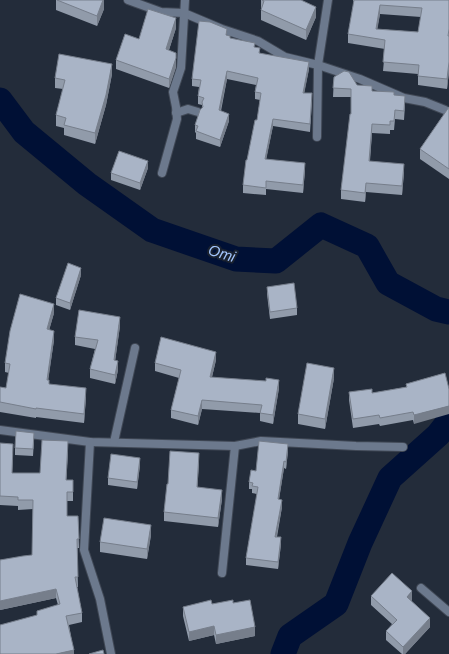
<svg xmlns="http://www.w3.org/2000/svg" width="449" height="654" font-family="Helvetica,sans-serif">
	<rect width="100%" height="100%" fill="#232c3a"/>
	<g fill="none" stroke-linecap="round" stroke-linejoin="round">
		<g stroke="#001035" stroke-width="25">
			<polyline points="0,100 24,132 87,184 152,230 236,259 276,261 321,225 367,246 388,283 436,309 449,312"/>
			<polyline points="283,654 290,636 336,604 360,543 390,478 438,435 449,421"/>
		</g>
		<g stroke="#404855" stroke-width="10">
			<g id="minor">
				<polyline points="128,0 161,12 184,13 222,29 258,41 285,57 318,65 360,79 404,98 425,102 445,110"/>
				<polyline points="176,113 188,109 198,112"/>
				<polyline points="317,137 318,65 328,0"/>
				<polyline points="162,173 177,119 176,107 173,92 181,68 185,0"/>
				<polyline points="0,430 90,442 235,446 261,441 356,446 403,447"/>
				<polyline points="90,442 84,550 100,599 111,654"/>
				<polyline points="114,442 135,348"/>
				<polyline points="222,573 235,446"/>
				<polyline points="421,588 449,612"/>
			</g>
		</g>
		<use href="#minor" stroke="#6c798d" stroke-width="8"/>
	</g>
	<g fill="#919baa" fill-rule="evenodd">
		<polygon points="56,0 104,0 104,9 97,26 56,10"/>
		<polygon points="261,0 301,0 316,17 306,40 261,20"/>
		<path d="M353,0H449V71L447,89L418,85V74L383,71L385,49L348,43V34L354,1H353ZM380,14L421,17L418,32L377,29Z"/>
		<polygon points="176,28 169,50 176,67 169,88 116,69 116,60 139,39"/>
		<polygon points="227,35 230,38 255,47 260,53 309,69 304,93 312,101 310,132 273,126 266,159 305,170 303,193 266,189 266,195 243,193 243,185 247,160 257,120 260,100 255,99 255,92 256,85 227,79 221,111 229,121 220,147 196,139 196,133 195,132 195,125 202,107 202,105 198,104 198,96 199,87 192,86 192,79"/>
		<polygon points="112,74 106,105 95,144 64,135 64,128 56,126 56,115 63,89 55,88 55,78"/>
		<polygon points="334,77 372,91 394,95 405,105 404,120 395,119 394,130 390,130 390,134 372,133 370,161 404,172 402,195 366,192 365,202 341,199 341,190 351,114 351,97 333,97"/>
		<polygon points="449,107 449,179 420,159 420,149"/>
		<polygon points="148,168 140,190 111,180 111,173"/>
		<polygon points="81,275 70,310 56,305 56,298"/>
		<polygon points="267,287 297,308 297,315 270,319 267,294"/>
		<polygon points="54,313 49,330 54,340 48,380 49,384 86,397 84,423 36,417 36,418 0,412 0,387 6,388 9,373 5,372 5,363"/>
		<polygon points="120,326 115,361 118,370 115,384 90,378 90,369 95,349 75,345 75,337"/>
		<polygon points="216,360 212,377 279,388 273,424 260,421 260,413 202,409 198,425 171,418 171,410 179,378 155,371 155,363"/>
		<polygon points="445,373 414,424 413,420 380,426 379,424 353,428 349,400 349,392 372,393 406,387 406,384"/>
		<polygon points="334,378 325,429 298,424 298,414"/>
		<polygon points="34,440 33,456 15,455 15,448"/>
		<polygon points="0,443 13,454 12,473 40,473 68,451 66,480 73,480 73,501 67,501 67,516 78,516 79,548 77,548 78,587 77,587 82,613 82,622 69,625 74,654 37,615 37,611 58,605 56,598 0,610 0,560 32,555 33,509 18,510 18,506 0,505"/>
		<polygon points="288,451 286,469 284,468 279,499 282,507 277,537 281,544 278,569 246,565 246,558 257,494 252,493 252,489 249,489 249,482"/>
		<polygon points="199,462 197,487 222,499 218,527 164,521 164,512 168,484"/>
		<polygon points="140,465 137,489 108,485 108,478"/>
		<polygon points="151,535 147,559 100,552 100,542"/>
		<polygon points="371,596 412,600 411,601 430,627 405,654 402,654 386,640 386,631 392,624 371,605"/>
		<polygon points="233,603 255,636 216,644 214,635 189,641 183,616 183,607 212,604"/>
	</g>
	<g fill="#767e8b">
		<polygon points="103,0 104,0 104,9 97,26 97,16"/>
		<polygon points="380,5 380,14 376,38 376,29"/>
		<polygon points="316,7 316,17 306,40 306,30"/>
		<polygon points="176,18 176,28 166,59 166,49"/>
		<polygon points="176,53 176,67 169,88 169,79"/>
		<polygon points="309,62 309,69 303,100 303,93"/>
		<polygon points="449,62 449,71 447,89 447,79"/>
		<polygon points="112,64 112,74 106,105 95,144 95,133"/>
		<polygon points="227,71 227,79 219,117 219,110"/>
		<polygon points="229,114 229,121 220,147 220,140"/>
		<polygon points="273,119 273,126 265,166 265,159"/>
		<polygon points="372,124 372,133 369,169 369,161"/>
		<polygon points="148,161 148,168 140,190 140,183"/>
		<polygon points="305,163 305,170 303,193 303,185"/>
		<polygon points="404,164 404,172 402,195 402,186"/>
		<polygon points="366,183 366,192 365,202 365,193"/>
		<polygon points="81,268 81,275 70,310 70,303"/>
		<polygon points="54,304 54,313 47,338 47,329"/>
		<polygon points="120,317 120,326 114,369 114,360"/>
		<polygon points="54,331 54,340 47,389 47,380"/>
		<polygon points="216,352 216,360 210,385 210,377"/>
		<polygon points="118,361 118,370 115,384 115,375"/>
		<polygon points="334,368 334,378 325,429 325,419"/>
		<polygon points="279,380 279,388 273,424 273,415"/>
		<polygon points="86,388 86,397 84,423 84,414"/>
		<polygon points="202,400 202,409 198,425 198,416"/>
		<polygon points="449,406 449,414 414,424 414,415"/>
		<polygon points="68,441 68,451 66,489 66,480"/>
		<polygon points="288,444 288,451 286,469 286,462"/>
		<polygon points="199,453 199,462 197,496 197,487"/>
		<polygon points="140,458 140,465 137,489 137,482"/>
		<polygon points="284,461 284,468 278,506 278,499"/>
		<polygon points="222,490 222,499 218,527 218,518"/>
		<polygon points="282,500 282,507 275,544 275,537"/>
		<polygon points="151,525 151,535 147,559 147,549"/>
		<polygon points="281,537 281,544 278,569 278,562"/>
		<polygon points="56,589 56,598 0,610 0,601"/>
		<polygon points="412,591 412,600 407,605 407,597"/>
		<polygon points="430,618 430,627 405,654 403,654 403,647"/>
		<polygon points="214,626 214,635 189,641 189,632"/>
		<polygon points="255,627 255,636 216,644 216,635"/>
		<polygon points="74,650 74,654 56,654"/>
	</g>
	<g fill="#a9b4c6" stroke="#767e8b" fill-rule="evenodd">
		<polygon points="57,0 103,0 97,16"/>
		<polygon points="262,0 301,0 316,7 306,30 261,10 264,1"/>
		<path d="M354,0H449V29L448,36H449V62L447,79L418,76L419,65L383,62L385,40L348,34ZM380,5L422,8L418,32L376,29Z"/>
		<polygon points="148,9 176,18 166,49 176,53 176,58 169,79 116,60 125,34 139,39"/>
		<polygon points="199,21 210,22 227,29 226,35 230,36 230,38 255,43 254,47 260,48 259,53 309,62 303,93 312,93 310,124 273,119 265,159 305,163 303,185 266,181 266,188 243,185 246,160 247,160 255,120 257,120 261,93 255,92 258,78 227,71 219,110 229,114 220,140 196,131 198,126 195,125 200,110 203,107 202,102 204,98 198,96 201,80 192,79"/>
		<polygon points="59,54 112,64 106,95 95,133 64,125 66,118 56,115 65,80 55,78"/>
		<polygon points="344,71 349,72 357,85 372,86 372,91 394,92 394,95 405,96 404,111 395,110 394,121 390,121 390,125 372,124 369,161 404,164 402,186 366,183 365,193 341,190 350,114 351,114 351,89 333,88 334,77"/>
		<polygon points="449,107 449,169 420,149"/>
		<polygon points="119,151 148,161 140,183 111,173"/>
		<polygon points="68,263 81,268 70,303 56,298"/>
		<polygon points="294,283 297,308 270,312 267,287"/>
		<polygon points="20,294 54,304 47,329 54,331 47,380 49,380 49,384 86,388 84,414 36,408 36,409 0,402 0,387 6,388 10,364 5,363 10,331"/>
		<polygon points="79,310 120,317 114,360 118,361 115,375 90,369 98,340 75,337"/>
		<polygon points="161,337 216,352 210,377 266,381 266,378 279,380 273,415 260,413 262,405 202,400 198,416 171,410 181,370 155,363"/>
		<polygon points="307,363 334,368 325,419 298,414"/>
		<polygon points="445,373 449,389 449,406 414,415 413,412 380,418 379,415 353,419 349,392 372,389 372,393 407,387 406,384"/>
		<polygon points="16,431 34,433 33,449 15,448"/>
		<polygon points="42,440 68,441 66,480 73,480 73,492 67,492 67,516 78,516 79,539 77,539 78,577 75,577 82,613 66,616 74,650 56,654 0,654 0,625 37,615 37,611 60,604 56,589 0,601 0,560 23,556 32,555 33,500 18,500 18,497 0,496 0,443 13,444 12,473 40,473"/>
		<polygon points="259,441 288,444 286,462 284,461 278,499 282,500 275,537 281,537 278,562 246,558 258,487 252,486 253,483 249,482 251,470 256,471"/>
		<polygon points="170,451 199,453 197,487 222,490 218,518 164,512 167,484 168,484"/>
		<polygon points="111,454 140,458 137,482 108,478"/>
		<polygon points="104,518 151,525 147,549 100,542"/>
		<polygon points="392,573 412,591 407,597 430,618 403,647 386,631 397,620 371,596"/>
		<polygon points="211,600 212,604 233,600 233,603 250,600 255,627 216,635 214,626 189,632 183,607"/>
		<polygon points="103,650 104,654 89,654"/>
	</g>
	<g text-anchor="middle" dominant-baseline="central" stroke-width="4" stroke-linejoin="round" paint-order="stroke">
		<g font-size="15" font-style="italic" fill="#a3c5fc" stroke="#1a2230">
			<text transform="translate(222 253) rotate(17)">Omi</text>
		</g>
	</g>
</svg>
